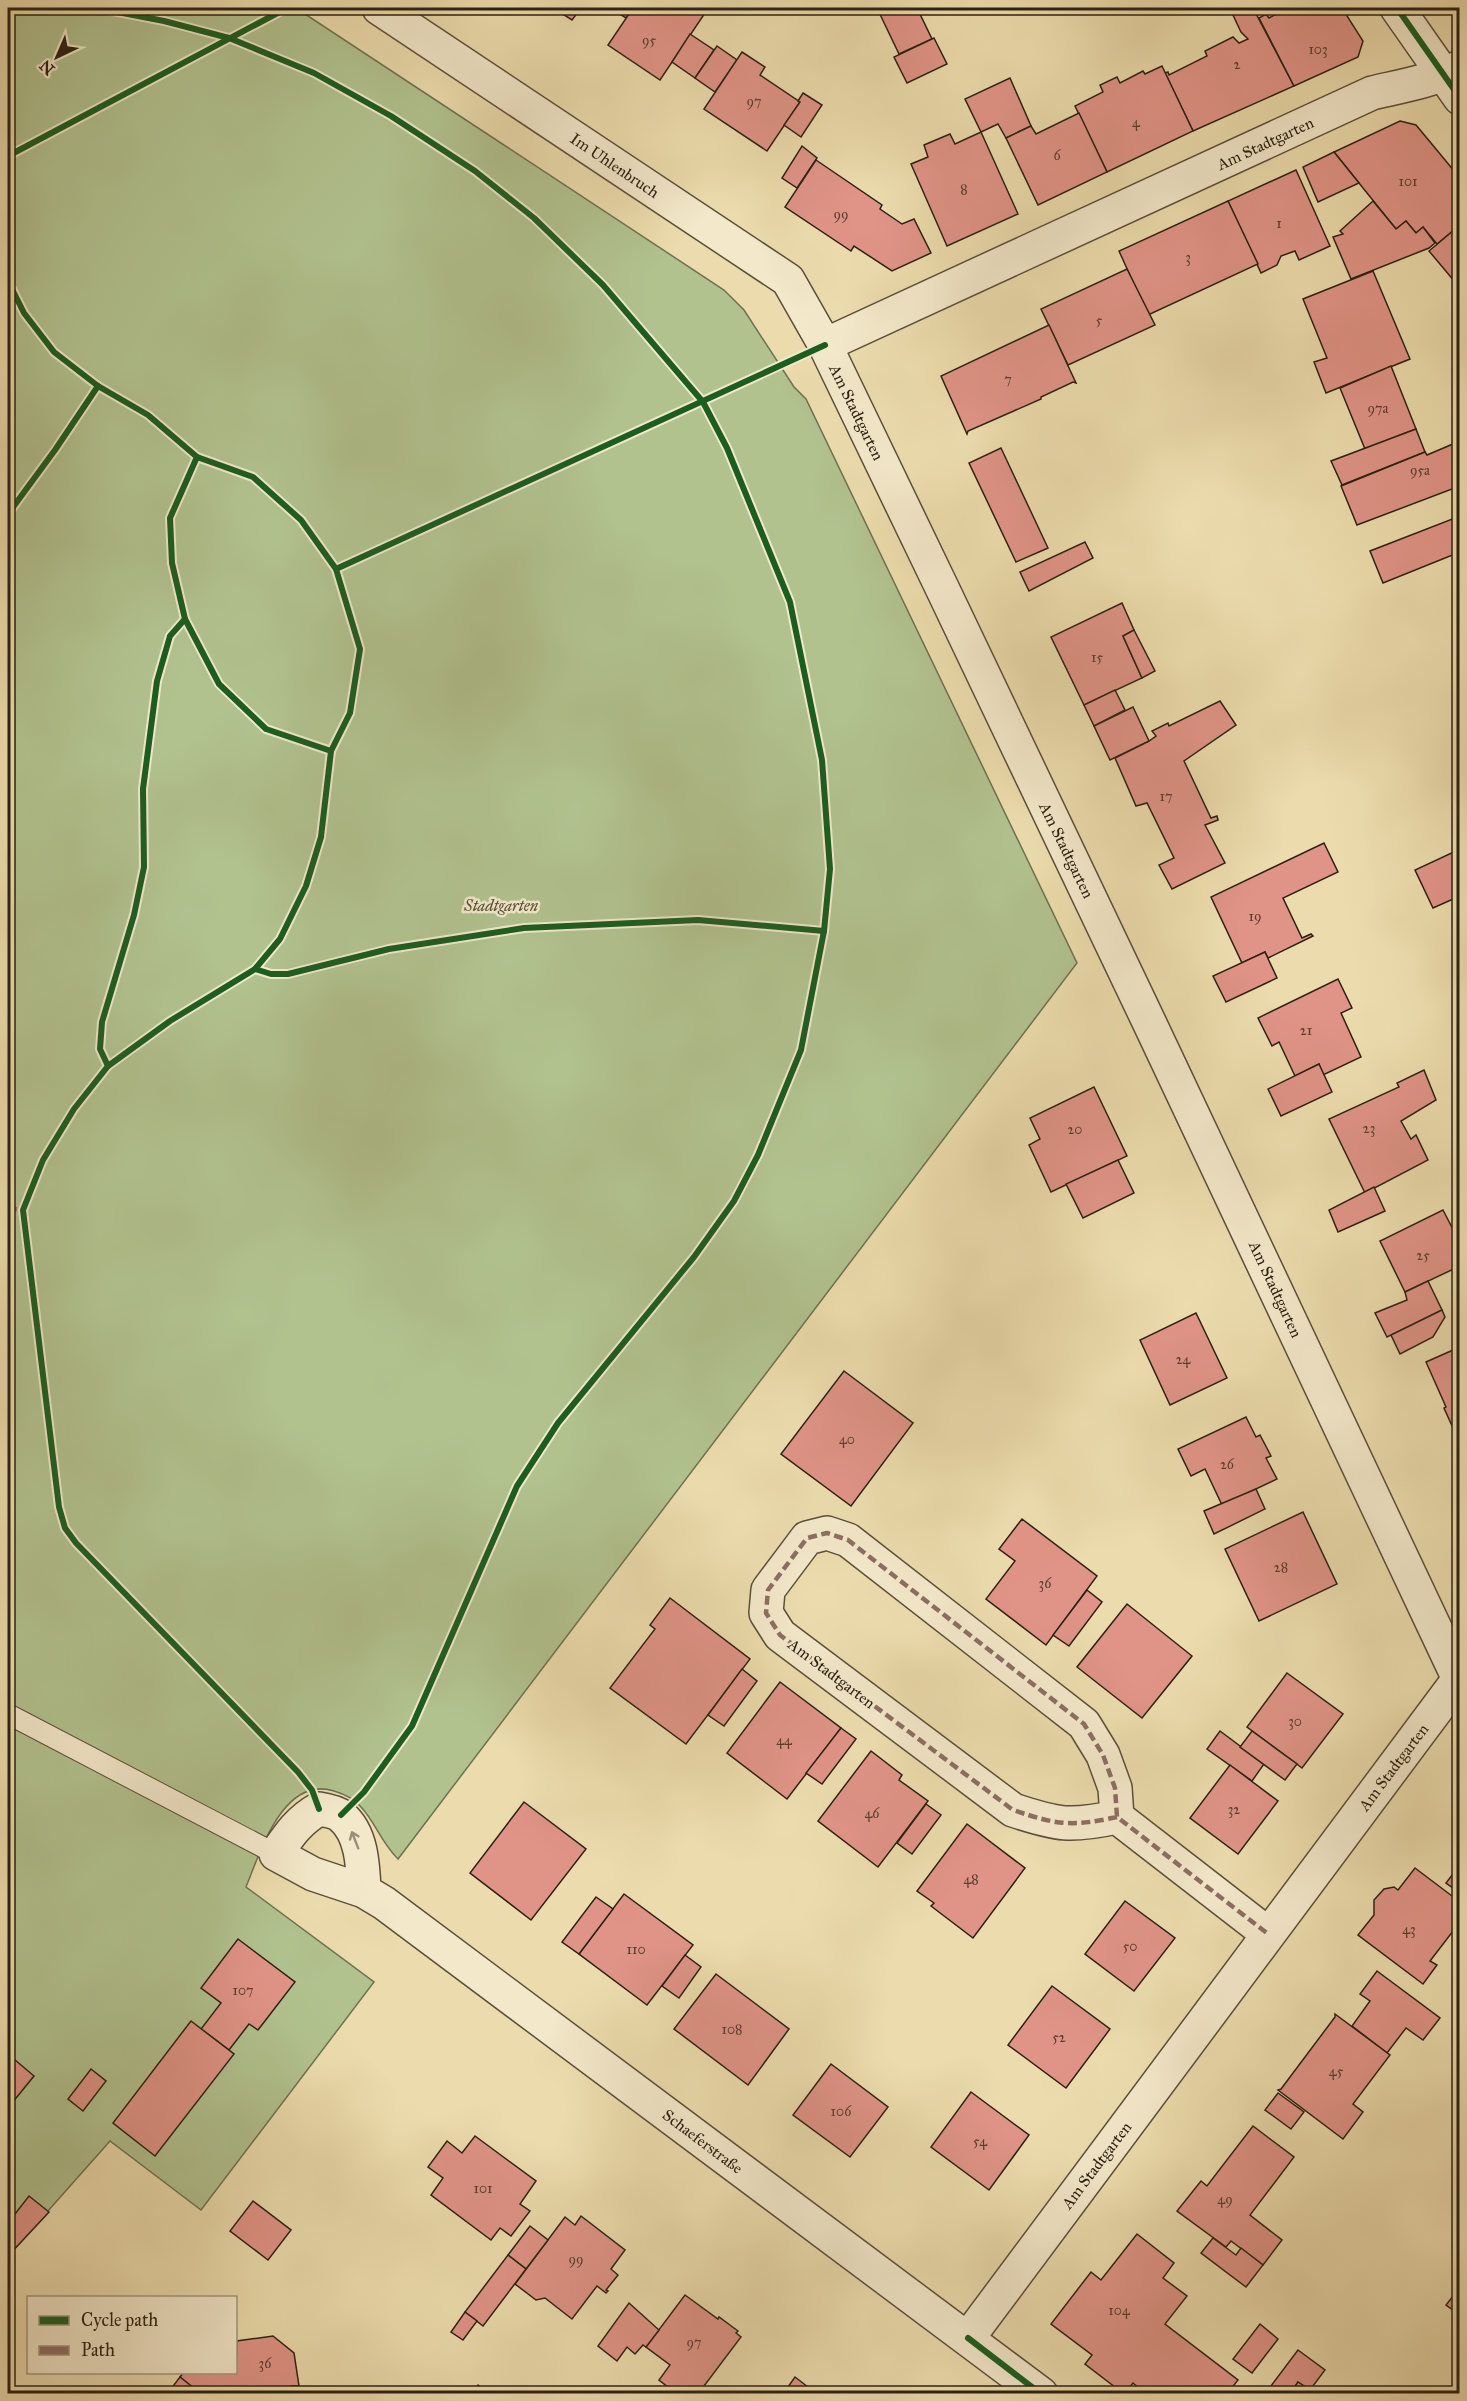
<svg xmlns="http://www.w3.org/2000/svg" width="1467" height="2401" font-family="'IM FELL Great Primer',serif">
  <rect width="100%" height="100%" fill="#ecdcad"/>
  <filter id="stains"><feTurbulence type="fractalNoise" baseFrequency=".00333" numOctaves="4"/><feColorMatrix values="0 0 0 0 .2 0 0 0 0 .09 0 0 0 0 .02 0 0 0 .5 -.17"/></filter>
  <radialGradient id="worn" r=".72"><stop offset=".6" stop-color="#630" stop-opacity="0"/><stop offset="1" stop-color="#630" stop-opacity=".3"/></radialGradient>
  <path fill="#b1c28f" stroke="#6e7151" stroke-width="1.5" d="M8 8H296L724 290 744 310 794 387 806 399 1077 963 398 1859C380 1841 376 1823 361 1807 354 1798 344 1794 334 1791 283 1775 260 1853 246 1887L374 1982 201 2210 110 2141 8 2256Z"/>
  <g fill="#e09487" stroke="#2b2013" stroke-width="1.5">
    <polygon points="553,8 581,8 572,20"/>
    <polygon points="610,8 633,8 626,18"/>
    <polygon points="633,8 696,8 705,13 660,80 608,45"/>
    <polygon points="877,8 917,8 932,39 899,54"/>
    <polygon points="1244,8 1253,8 1294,86 1193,131 1165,73 1168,72 1169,75 1207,56 1205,51 1233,37 1239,43 1248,39 1241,32 1232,13"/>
    <polygon points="1288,8 1342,8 1363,41 1358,57 1294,86 1259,18 1266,14 1269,18"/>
    <polygon points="690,34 714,50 695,78 672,62"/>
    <polygon points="934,38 947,64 907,83 894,57"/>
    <polygon points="717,46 737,60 715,92 695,78"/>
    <polygon points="742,52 765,67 760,75 800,102 767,151 704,109"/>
    <polygon points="1162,66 1193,131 1107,172 1075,106 1103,92 1100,85 1117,77 1120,83 1143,71 1145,74"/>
    <polygon points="1010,78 1031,126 1006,138 998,124 981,132 965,99"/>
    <polygon points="803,93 822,105 801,137 784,125 800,102 798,101"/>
    <polygon points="1079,113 1107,172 1038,205 1006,138 1031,126 1036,134"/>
    <polygon points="1400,121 1416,125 1460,178 1460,225 1437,244 1423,227 1416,233 1406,221 1396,229 1334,152"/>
    <polygon points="981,132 1018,214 947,246 911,164 928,157 924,145 950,134 955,144"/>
    <polygon points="802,146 817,158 797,188 782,178"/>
    <polygon points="1334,152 1359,183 1318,202 1303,167"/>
    <polygon points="816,160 882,205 880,209 902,224 914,219 931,253 892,271 854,246 851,251 785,207"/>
    <polygon points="1296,170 1330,246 1299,260 1295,251 1281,256 1277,265 1261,273 1228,201"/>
    <polygon points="1228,201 1258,264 1148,315 1119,251"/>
    <polygon points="1373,201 1396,229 1406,221 1416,233 1423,227 1435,243 1429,248 1351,279 1333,237 1343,234 1340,231"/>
    <polygon points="1460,225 1460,288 1429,251"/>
    <polygon points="1127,269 1155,325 1068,365 1041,309"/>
    <polygon points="1373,271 1410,359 1326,393 1314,362 1327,358 1303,299"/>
    <polygon points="1049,325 1076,383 1073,382 1041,397 1041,399 968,431 967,434 941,376"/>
    <polygon points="1391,366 1416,429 1365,449 1340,388"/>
    <polygon points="1416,429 1425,452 1342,485 1331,461"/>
    <polygon points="1460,441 1460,486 1357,525 1341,486 1425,452 1427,455"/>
    <polygon points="1001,448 1048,548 1016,562 969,463"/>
    <polygon points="1460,516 1460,552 1383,583 1370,551"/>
    <polygon points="1085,542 1093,558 1029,591 1020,572"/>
    <polygon points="1460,552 1460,567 1454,554"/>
    <polygon points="1122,603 1134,630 1123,636 1142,678 1084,705 1051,637"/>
    <polygon points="1134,630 1155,671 1142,678 1123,636"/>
    <polygon points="1115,690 1125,710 1094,726 1084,705"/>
    <polygon points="1220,701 1236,725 1184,761 1211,818 1217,816 1218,820 1205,825 1225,863 1172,889 1159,865 1174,858 1147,803 1136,806 1115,758 1149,741 1156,736 1152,731 1168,723 1169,726"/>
    <polygon points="1133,707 1149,741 1110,760 1094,726"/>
    <polygon points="1324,843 1338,872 1283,898 1302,938 1311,934 1313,936 1268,958 1265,952 1242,963 1211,897"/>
    <polygon points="1458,850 1460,854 1460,896 1433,908 1415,870"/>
    <polygon points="1460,926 1460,939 1454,928"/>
    <polygon points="1265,952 1277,978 1226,1002 1213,976"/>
    <polygon points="1338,979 1352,1008 1341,1013 1361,1057 1323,1075 1319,1064 1295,1076 1279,1042 1272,1046 1258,1018"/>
    <polygon points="1319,1064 1332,1092 1281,1116 1268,1089"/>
    <polygon points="1424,1070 1436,1100 1401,1121 1411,1139 1416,1135 1428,1160 1365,1193 1329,1119 1399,1087 1397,1083"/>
    <polygon points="1094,1087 1127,1156 1051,1192 1029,1145 1040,1139 1030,1118"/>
    <polygon points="1118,1160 1134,1193 1083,1218 1066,1184"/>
    <polygon points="1374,1187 1385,1211 1338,1232 1329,1210"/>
    <polygon points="1443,1210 1460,1243 1460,1266 1405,1292 1380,1241"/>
    <polygon points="1428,1281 1442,1310 1387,1337 1375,1313 1407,1300 1405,1292"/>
    <polygon points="1442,1310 1445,1317 1433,1337 1400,1354 1391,1335"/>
    <polygon points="1196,1313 1227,1378 1170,1405 1140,1340"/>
    <polygon points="1460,1347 1460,1434 1456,1427 1453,1428 1444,1408 1446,1407 1426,1362"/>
    <polygon points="844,1371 913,1423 851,1506 781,1454"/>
    <polygon points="1246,1417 1256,1437 1260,1435 1271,1456 1266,1458 1277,1479 1222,1505 1205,1469 1191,1476 1178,1449"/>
    <polygon points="1256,1489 1265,1509 1214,1534 1204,1511"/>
    <polygon points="1303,1512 1337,1584 1259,1621 1225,1549"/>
    <polygon points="1022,1519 1097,1576 1046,1645 986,1599 1015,1561 999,1549"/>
    <polygon points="1087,1590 1102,1602 1069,1646 1053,1635"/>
    <polygon points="670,1598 750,1659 686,1744 610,1688 655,1629 650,1625"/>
    <polygon points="1127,1604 1192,1656 1142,1718 1077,1667"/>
    <polygon points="742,1669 757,1681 724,1726 708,1715"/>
    <polygon points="1287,1673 1343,1714 1302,1768 1247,1727"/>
    <polygon points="780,1682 841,1728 787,1799 727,1753"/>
    <polygon points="841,1728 856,1739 822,1784 806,1773"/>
    <polygon points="1220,1731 1264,1764 1252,1781 1207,1749"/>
    <polygon points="1252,1731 1297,1764 1285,1780 1240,1747"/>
    <polygon points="871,1751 902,1775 899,1780 928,1801 878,1867 818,1821"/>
    <polygon points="1230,1765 1278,1801 1238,1854 1190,1818"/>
    <polygon points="524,1802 586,1849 531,1920 470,1873"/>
    <polygon points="926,1804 941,1815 912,1854 897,1843"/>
    <polygon points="967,1824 1025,1868 973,1938 931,1906 934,1903 917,1891"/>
    <polygon points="1459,1866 1460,1866 1460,1893 1446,1883"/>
    <polygon points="1415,1868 1460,1902 1460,1922 1430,1961 1437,1965 1423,1984 1358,1935 1374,1915 1374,1900 1384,1889 1394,1887 1398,1890"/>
    <polygon points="624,1894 693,1945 647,2005 579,1954"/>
    <polygon points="596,1897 613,1909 579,1954 562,1942"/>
    <polygon points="1125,1901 1175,1938 1134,1991 1085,1954"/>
    <polygon points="238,1939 295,1982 258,2030 249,2024 229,2050 201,2029 221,2003 201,1988"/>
    <polygon points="685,1955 701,1967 679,1998 662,1986"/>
    <polygon points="1377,1971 1440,2018 1423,2040 1406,2028 1387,2053 1352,2026 1370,2001 1360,1994"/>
    <polygon points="716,1974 789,2029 748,2085 674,2029"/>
    <polygon points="1052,1986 1110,2029 1066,2088 1008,2045"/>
    <polygon points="1335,2014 1390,2055 1353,2104 1363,2112 1343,2139 1278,2090 1281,2089 1335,2017"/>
    <polygon points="191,2021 234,2054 155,2156 113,2123"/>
    <polygon points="8,2054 34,2076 8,2108"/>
    <polygon points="831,2064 888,2107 850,2157 793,2115"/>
    <polygon points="91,2069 106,2081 83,2111 68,2099"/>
    <polygon points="971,2092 1029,2135 989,2190 931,2147"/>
    <polygon points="1278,2093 1304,2112 1291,2129 1265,2110"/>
    <polygon points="1253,2126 1294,2157 1250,2215 1282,2240 1263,2265 1231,2241 1226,2247 1177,2211 1201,2181 1207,2186"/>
    <polygon points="475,2136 536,2181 520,2204 530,2211 511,2236 500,2228 491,2240 431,2195 443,2178 428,2167 447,2141 462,2153"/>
    <polygon points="29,2196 49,2212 8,2256 8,2223"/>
    <polygon points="253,2201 291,2230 268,2260 230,2231"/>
    <polygon points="581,2216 625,2250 611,2269 618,2275 606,2290 608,2291 606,2293 597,2286 572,2319 545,2298 536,2300 515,2284 565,2217 575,2225"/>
    <polygon points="530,2226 548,2240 526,2269 508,2255"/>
    <polygon points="1137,2234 1174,2263 1163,2278 1187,2296 1165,2324 1238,2380 1227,2394 1146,2394 1133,2383 1124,2394 1085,2364 1092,2355 1051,2324 1091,2272 1101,2280"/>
    <polygon points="1213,2238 1236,2255 1241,2248 1263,2265 1246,2287 1201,2253"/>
    <polygon points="508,2255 526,2269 483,2326 465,2312"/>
    <polygon points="1460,2287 1460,2315 1446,2305"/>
    <polygon points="685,2295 718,2319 719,2317 738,2331 736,2333 741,2337 698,2394 677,2394 659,2380 670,2365 646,2347"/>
    <polygon points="629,2303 659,2330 646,2347 643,2345 635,2354 627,2347 617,2361 598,2346"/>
    <polygon points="465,2312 477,2321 463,2340 451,2332"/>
    <polygon points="1260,2324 1278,2339 1252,2373 1233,2359"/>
    <polygon points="273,2336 294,2353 299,2386 291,2386 293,2394 201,2394 180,2377 184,2372 236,2372 237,2341"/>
    <polygon points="1298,2350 1325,2370 1310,2390 1298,2382 1290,2394 1265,2394"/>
    <polygon points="180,2377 201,2394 167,2394"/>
    <polygon points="795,2377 817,2394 783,2394"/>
    <polygon points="1298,2382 1310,2390 1314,2394 1290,2394"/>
    <polygon points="478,2385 489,2394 472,2394"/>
    <polygon points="718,2387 726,2394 712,2394"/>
  </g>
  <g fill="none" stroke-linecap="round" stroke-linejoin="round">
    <g stroke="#5b4f3a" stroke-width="22">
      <polyline id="lane" points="8,1714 276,1854"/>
    </g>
    <g stroke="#5b4f3a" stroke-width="36">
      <g id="street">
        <polyline points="379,8 788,280 825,345 944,592 1150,1024 1459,1679 968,2338"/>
        <polyline points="1397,8 1460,98"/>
        <path d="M825 345 1372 93C1402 86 1432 81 1460 67"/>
        <path d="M1117 1817C1070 1827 1058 1825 1013 1810L780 1635 766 1613 768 1590 807 1538 827 1533 848 1540 1084 1724 1103 1755 1115 1788 1117 1817 1268 1934"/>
        <path d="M364 1891C363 1866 362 1833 341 1816 336 1812 325 1810 319 1809 299 1820 289 1835 276 1854L313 1874 364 1891 384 1903 1041 2394"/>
      </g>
    </g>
    <use href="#lane" stroke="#f3e8ca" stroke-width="20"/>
    <use href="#street" stroke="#f3e8ca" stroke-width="33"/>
    <g stroke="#8d6e63" stroke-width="4.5" stroke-dasharray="9 4.5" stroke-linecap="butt">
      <polyline points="8,1208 23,1210"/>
      <path d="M1117 1817C1070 1827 1058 1825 1013 1810L780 1635 766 1613 768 1590 807 1538 827 1533 848 1540 1084 1724 1103 1755 1115 1788 1117 1817 1268 1934"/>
    </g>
    <g stroke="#f3e8ca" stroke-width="10">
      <g id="cycleway">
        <polyline points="97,8 164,21 229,38 314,73 391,116 475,171 534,218 603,285 703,402 727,448 790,602 822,760 830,869 824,931 801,1050 758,1155 734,1201 694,1257 558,1423 517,1486 412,1726 364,1792 341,1815"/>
        <polyline points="1397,8 1460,98"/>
        <polyline points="8,156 287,8"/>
        <polyline points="8,281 24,313 54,352 98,386 148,415 197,457 253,477 301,520 336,569 360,649 350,713 331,751 321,837 306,886 280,939 255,969 170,1021 108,1066 74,1109 43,1160 23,1210 59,1507 65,1528 76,1543 298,1772 312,1790 319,1809"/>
        <polyline points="197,457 170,518 172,563 185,619 219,684 266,729 331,751"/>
        <polyline points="8,514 55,450 98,386"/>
        <polyline points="336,569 825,345"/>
        <polyline points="255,969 271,974 288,974 389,949 524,928 698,920 824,931"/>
        <polyline points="108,1066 100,1049 102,1022 134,915 144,867 143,789 157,681 170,636 185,619"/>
        <polyline points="968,2338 1041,2394"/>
      </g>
    </g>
    <use href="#cycleway" stroke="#1b5e20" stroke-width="6"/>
  </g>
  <defs><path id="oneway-shaft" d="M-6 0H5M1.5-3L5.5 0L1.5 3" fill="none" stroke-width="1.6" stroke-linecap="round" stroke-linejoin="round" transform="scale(1.5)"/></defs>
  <use stroke="#998e78" href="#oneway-shaft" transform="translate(355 1840) rotate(-111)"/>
  <g text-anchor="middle" stroke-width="5" stroke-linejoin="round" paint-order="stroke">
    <g font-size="14" fill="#583d30">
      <text x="649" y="45">95</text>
      <text x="1318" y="54">103</text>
      <text x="1237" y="69">2</text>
      <text x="754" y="106">97</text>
      <text x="1136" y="127">4</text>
      <text x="1057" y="160">6</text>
      <text x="1408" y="186">101</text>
      <text x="964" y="194">8</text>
      <text x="841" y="219">99</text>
      <text x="1279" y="228">1</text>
      <text x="1188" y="262">3</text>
      <text x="1099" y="325">5</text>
      <text x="1008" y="384">7</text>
      <text x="1378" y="413">97a</text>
      <text x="1420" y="475">95a</text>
      <text x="1097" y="662">15</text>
      <text x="1166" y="801">17</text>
      <text x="1255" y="921">19</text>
      <text x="1306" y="1035">21</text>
      <text x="1369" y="1133">23</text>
      <text x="1075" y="1134">20</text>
      <text x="1423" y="1260">25</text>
      <text x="1183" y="1364">24</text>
      <text x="847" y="1444">40</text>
      <text x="1227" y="1469">26</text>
      <text x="1281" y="1572">28</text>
      <text x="1045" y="1588">36</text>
      <text x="1295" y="1726">30</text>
      <text x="784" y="1745">44</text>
      <text x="1234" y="1814">32</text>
      <text x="872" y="1818">46</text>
      <text x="971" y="1884">48</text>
      <text x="1409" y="1934">43</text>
      <text x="1130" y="1951">50</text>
      <text x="636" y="1954">110</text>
      <text x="243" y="1995">107</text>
      <text x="732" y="2034">108</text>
      <text x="1059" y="2042">52</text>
      <text x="1336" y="2076">45</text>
      <text x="841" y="2116">106</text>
      <text x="980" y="2146">54</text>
      <text x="483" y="2193">101</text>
      <text x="1225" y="2204">49</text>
      <text x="576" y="2264">99</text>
      <text x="1119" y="2315">104</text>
      <text x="694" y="2347">97</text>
      <text x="265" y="2368">36</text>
    </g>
    <g font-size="16" fill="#2b2013" stroke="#f3e8ca">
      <text transform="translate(1265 143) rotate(-25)" y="6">Am Stadtgarten</text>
      <text transform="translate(615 165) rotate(34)" y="6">Im Uhlenbruch</text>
      <text transform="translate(857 412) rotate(64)" y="6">Am Stadtgarten</text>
      <text transform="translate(1067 850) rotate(64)" y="6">Am Stadtgarten</text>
      <text transform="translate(1276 1289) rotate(65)" y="6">Am Stadtgarten</text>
      <text transform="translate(832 1673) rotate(37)" y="6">Am Stadtgarten</text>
      <text transform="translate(1393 1767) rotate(-53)" y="6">Am Stadtgarten</text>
      <text transform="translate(703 2141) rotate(37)" y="6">Schaeferstraße</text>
      <text transform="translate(1096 2165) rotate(-53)" y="6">Am Stadtgarten</text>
    </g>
    <g font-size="16" font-style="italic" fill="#535138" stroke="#f3e8ca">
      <text x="501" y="911">Stadtgarten</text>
    </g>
  </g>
  <rect width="1467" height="2401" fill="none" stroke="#ecdcad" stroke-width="30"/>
  <rect x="9" y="9" width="1449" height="2383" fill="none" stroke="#2b2013" stroke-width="3"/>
  <rect x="15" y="15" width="1437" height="2371" fill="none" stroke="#2b2013" stroke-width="1.5"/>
  <rect x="27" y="2296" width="210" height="78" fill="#f3e8ca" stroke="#a39881" stroke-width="1.5"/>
  <rect x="39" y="2316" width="30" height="9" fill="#1b5e20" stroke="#a39881" stroke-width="1.5"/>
  <text x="81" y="2326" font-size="18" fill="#2b2013">Cycle path</text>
  <rect x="39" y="2346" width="30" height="9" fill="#8d6e63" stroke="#a39881" stroke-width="1.5"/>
  <text x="81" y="2356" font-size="18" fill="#2b2013">Path</text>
  <g transform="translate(57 57) rotate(224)" stroke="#f3e8ca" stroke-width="4.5" paint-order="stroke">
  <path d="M0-4.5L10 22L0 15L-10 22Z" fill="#2b2013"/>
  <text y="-9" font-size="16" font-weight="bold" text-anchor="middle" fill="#2b2013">N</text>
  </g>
  <rect width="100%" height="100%" filter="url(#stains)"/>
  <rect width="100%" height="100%" fill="url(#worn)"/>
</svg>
